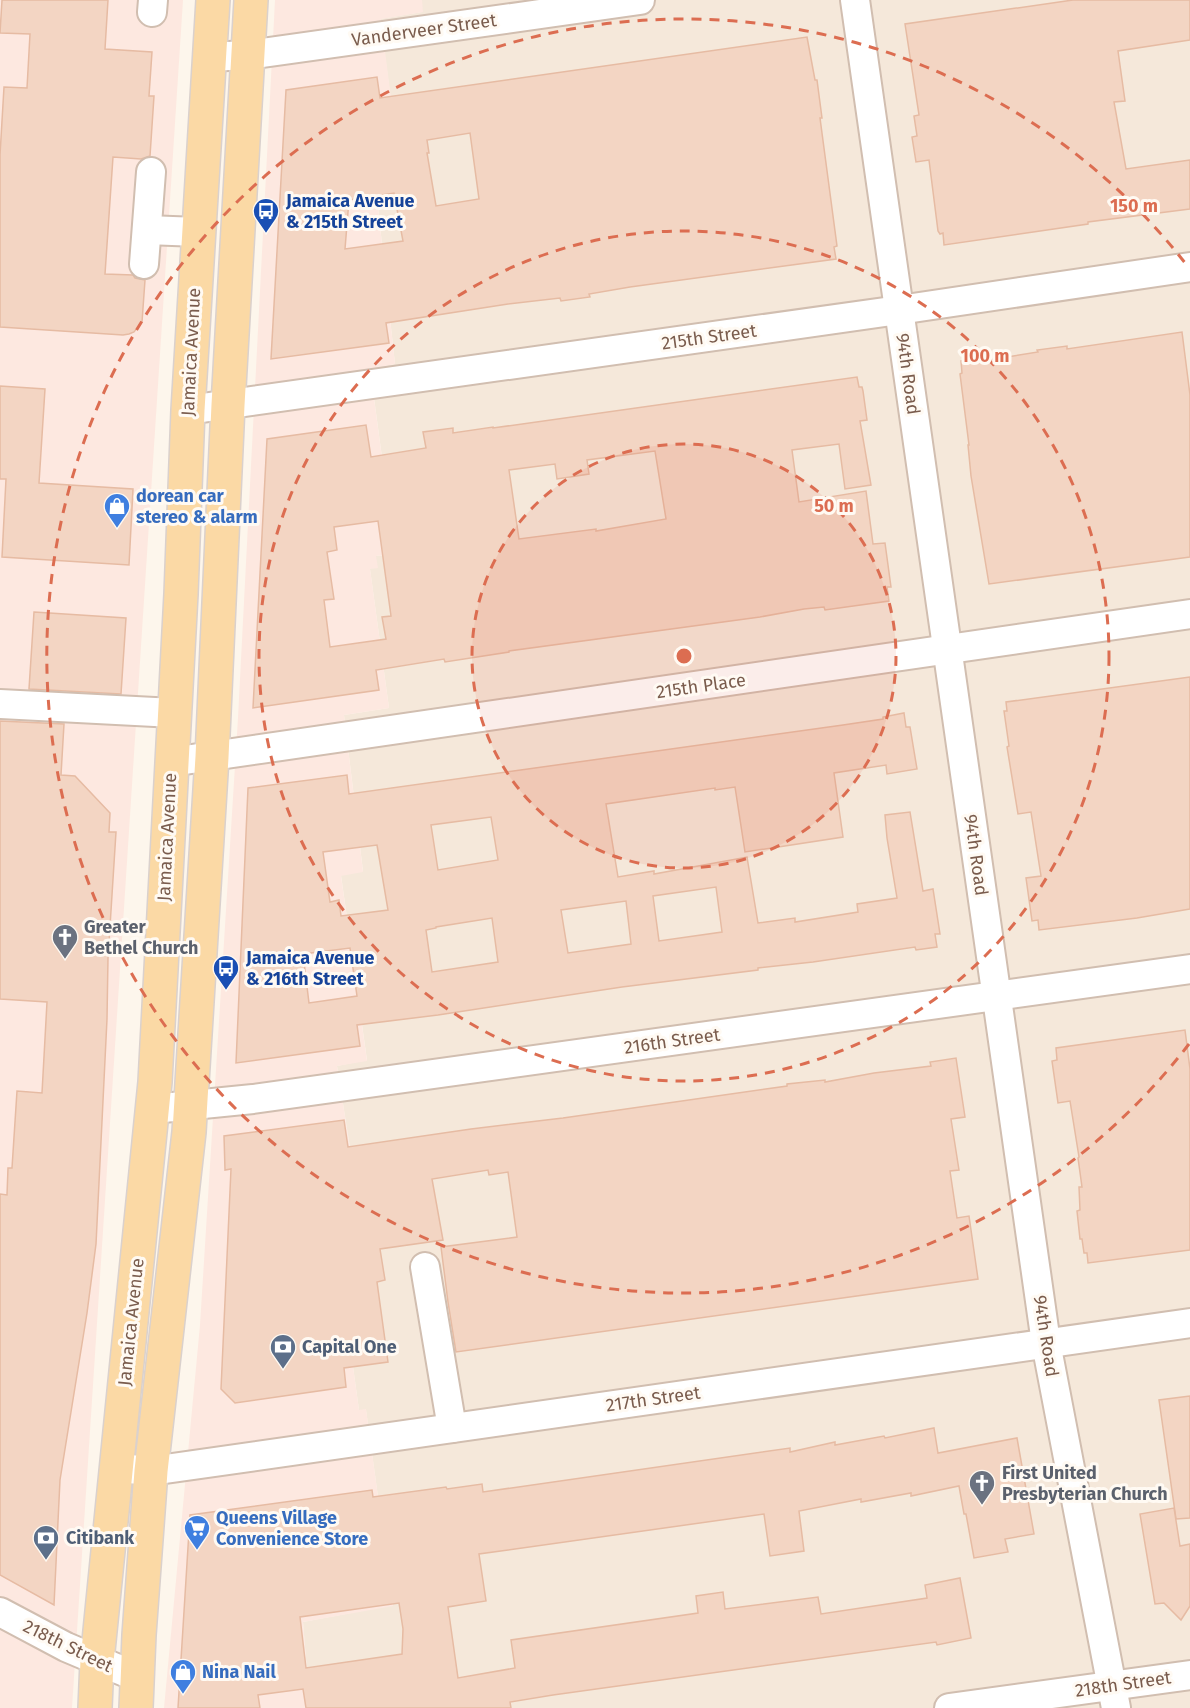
<svg xmlns="http://www.w3.org/2000/svg" width="1190" height="1708" font-family="'Fira Sans',sans-serif">
  <rect width="100%" height="100%" fill="#fdf6ec"/>
  <polygon fill="#f5e8da" points="422,0 1190,0 1190,1708 310,1708 303,1622 393,1605 366,1410 359,1410 346,1316 367,1254 337,1066 367,1060 341,875 363,871 344,715 389,708 370,569 376,556 395,554 370,368 395,364 378,207 386,147 397,145 380,19 422,12"/>
  <g fill="#fde8e0">
    <polygon points="0,0 183,0 72,1708 0,1708"/>
    <polygon points="275,0 422,0 423,12 381,19 397,146 386,147 395,206 378,208 395,364 370,369 395,554 376,556 378,568 370,569 389,708 344,715 363,872 341,876 367,1061 337,1066 367,1255 346,1316 359,1410 366,1409 393,1606 303,1622 310,1708 164,1708 200,1325 238,718"/>
  </g>
  <g fill="#f3d5c3" stroke="#e6bba3" stroke-width="1.5" fill-rule="evenodd">
    <polygon points="2,0 108,0 105,49 152,52 149,96 154,96 150,156 141,159 113,157 105,274 133,275 135,278 145,280 142,322 134,332 129,334 123,335 0,327 0,155 4,87 27,88 30,34 0,33"/>
    <polygon points="1073,0 1190,0 1190,40 1118,51 1125,101 1114,102 1126,169 1190,160 1190,209 1088,222 1088,224 944,245 943,233 940,234 938,231 929,160 916,162 912,137 917,136 914,116 919,115 905,24"/>
    <path d="M807 37 815 80H817L822 118H820L837 246 834 247 836 259 630 287 589 294 590 297 561 301 560 298 508 304 386 323 389 343 271 359 286 90 377 77 380 98ZM470 133 479 199 436 206 427 153H429L427 140ZM394 193 403 241 345 249 349 200Z"/>
    <polygon points="1182,332 1190,395 1190,557 989,584 971,476 968,445 969,445 960,374 962,373 961,361 988,358 988,360 1038,352 1037,350 1067,346 1067,349"/>
    <path d="M857 377 859 387H862L863 391 867 420 860 421 871 485 845 489 839 444 792 450 799 502 866 491 873 544 885 543 891 587H887L889 601 825 610 824 607 804 609 760 617 509 651V652L445 662 444 659 376 670 379 690 253 708 267 439 366 425 371 457 426 448 423 432 453 428V433L493 427V428ZM655 451 666 519 596 531V529L519 539 509 470 555 464 557 479 589 474 587 460ZM378 521 391 616 382 617 386 639 330 647 324 600 334 599 327 552 337 550 334 527Z"/>
    <polygon points="0,386 45,389 39,483 133,489 129,565 2,557 6,479 0,479"/>
    <polygon points="34,612 126,618 121,694 29,689"/>
    <polygon points="1190,677 1190,909 1137,918 1039,930 1038,920 1032,921 1026,878 1041,876 1031,812 1018,814 1007,747 1009,746 1004,711 1007,711 1006,702"/>
    <path d="M904 713 906 727H910L917 769 887 774 886 765 834 773 843 837 745 852 735 787 715 790V788L606 804 618 877 654 871V874L747 857 758 923 795 918V922L858 912 857 904 897 898 887 838 885 815 910 812 923 891 933 889 940 934H935L937 947 916 950 915 947 813 962 758 968V970L622 987 438 1015 357 1025 360 1046 236 1063 248 788 347 775 349 794 843 725 883 719V717ZM491 817 498 860 438 870 431 825ZM377 845 388 910 341 916 339 900 330 902 323 852ZM716 887 722 932 659 941 653 896ZM626 901 631 944 568 953 561 910ZM492 918 498 962 432 972 426 930 436 928V927ZM350 948 357 996 309 1003 303 954Z"/>
    <polygon points="0,721 64,724 61,775 75,776 110,813 109,832 116,832 108,958 107,1019 96,1244 87,1313 60,1480 54,1605 0,1575 0,1194 7,1195 8,1168 12,1168 17,1091 42,1093 47,1002 0,999"/>
    <polygon points="1185,1030 1190,1069 1190,1250 1088,1263 1087,1253 1084,1253 1082,1239 1080,1239 1077,1211 1080,1210 1079,1187 1082,1187 1078,1158 1079,1157 1070,1101 1058,1103 1052,1061 1057,1060 1056,1048"/>
    <polygon points="956,1058 965,1117 951,1119 959,1170 950,1171 957,1218 969,1216 978,1279 456,1352 448,1302 441,1247 517,1237 508,1172 489,1175 488,1170 432,1179 443,1240 380,1249 385,1280 377,1282 388,1362 344,1368 346,1387 235,1403 221,1389 231,1169 225,1170 224,1136 344,1120 348,1147 471,1129 563,1118 787,1086 787,1084 825,1080 825,1082 874,1073 931,1066 930,1062"/>
    <polygon points="1190,1396 1190,1518 1176,1519 1159,1400"/>
    <path d="M934 1428 938 1453 1017 1438 1034 1534 1005 1539 1008 1552 974 1558 966 1514H964L959 1486 911 1496V1493L861 1502V1499L799 1511 804 1551 770 1556 764 1514 479 1554 486 1601 448 1607 458 1678 515 1668 511 1640 698 1613 696 1596 723 1592 725 1609 818 1597 821 1614 927 1598 925 1585 960 1578 971 1638 937 1645 936 1642 553 1695 510 1702 511 1708H306L303 1689 258 1695 260 1708H178L190 1515 372 1490 373 1497 446 1487 447 1489 482 1484 483 1492 790 1448V1452L835 1442V1445L884 1436 885 1438ZM399 1603 403 1629 402 1654 306 1668 300 1617Z"/>
    <polygon points="1174,1508 1180,1546 1190,1544 1190,1606 1181,1620 1164,1603 1155,1604 1140,1514"/>
  </g>
  <g fill="none" stroke-linecap="round" stroke-linejoin="round">
    <g stroke="#d1beb0" stroke-width="32">
      <g id="minor">
        <polyline points="855,0 1046,1343 1116,1708"/>
        <polyline points="152,12 153,0"/>
        <polyline points="209,57 248,55 640,0"/>
        <polyline points="147,230 198,232"/>
        <polyline points="144,264 151,172"/>
        <polyline points="188,410 899,310 1190,267"/>
        <polyline points="0,704 174,713"/>
        <polyline points="171,762 1190,614"/>
        <polyline points="153,1109 253,1099 1190,969"/>
        <polyline points="425,1267 452,1428"/>
        <polyline points="129,1469 151,1471 1190,1323"/>
        <polyline points="0,1612 66,1647 137,1677"/>
        <polyline points="949,1708 1190,1675"/>
      </g>
    </g>
    <g stroke="#dad1cd" stroke-width="36">
      <g id="major">
        <polyline points="95,1708 97,1661 155,1082 181,594 188,410 213,0"/>
        <polyline points="136,1708 139,1635 151,1471 189,1132 212,757 228,405 251,0"/>
      </g>
    </g>
    <use href="#minor" stroke="#fff" stroke-width="28"/>
    <use href="#major" stroke="#fbd9a5" stroke-width="33"/>
  </g>
  <circle cx="684" cy="656" r="212" fill="#dc6d51" fill-opacity=".12"/>
  <g fill="none" stroke="#dc6d51" stroke-width="3" stroke-dasharray="10 8">
    <circle cx="684" cy="656" r="212"/>
    <circle cx="684" cy="656" r="425"/>
    <path d="M1189 1044A637 637 0 1 1 1189 268"/>
  </g>
  <defs>
    <g id="bus-pin" transform="scale(1.35)"><path d="M0 17L-7.5 6A9.5 9.5 0 1 1 7.5 6Z" fill="#1a4fb4" stroke="#fffaf3"/><path d="M-5-6H5V4H4V6H2V4H-2V6H-4V4H-5ZM-3.5-4V0h7V-4ZM-3.5 1.2v1.5H-2V1.2ZM2 1.2v1.5H3.5V1.2Z" fill="#fff"/></g>
    <g id="shop-pin" transform="scale(1.35)"><path d="M0 17L-7.5 6A9.5 9.5 0 1 1 7.5 6Z" fill="#3f7fe0" stroke="#fffaf3"/><path d="M-5-2.5h2.3a2.7 3.5 0 0 1 5.4 0H5L5.5 6h-11ZM-1.5-2.5h3a1.5 2.3 0 0 0-3 0Z" fill="#fff"/></g>
    <g id="church-pin" transform="scale(1.35)"><path d="M0 17L-7.5 6A9.5 9.5 0 1 1 7.5 6Z" fill="#6b7280" stroke="#fffaf3"/><path d="M-1.2-6h2.4v3.5h3.3v2.4h-3.3V6h-2.4V-.1h-3.3v-2.4h3.3Z" fill="#fff"/></g>
    <g id="bank-pin" transform="scale(1.35)"><path d="M0 17L-7.5 6A9.5 9.5 0 1 1 7.5 6Z" fill="#5c6f8a" stroke="#fffaf3"/><path d="M-6-4H6V4H-6ZM0-2.3a2.3 2.3 0 1 0 0 4.6a2.3 2.3 0 1 0 0-4.6Z" fill="#fff"/></g>
    <g id="supermarket-pin" transform="scale(1.35)"><path d="M0 17L-7.5 6A9.5 9.5 0 1 1 7.5 6Z" fill="#3f7fe0" stroke="#fffaf3"/><path d="M-6-5.5h2.5l.6 2H6L4.5 2H-2.5L-4.4-4H-6ZM-1.5 3.2a1.3 1.3 0 1 0 .1 0ZM3 3.2a1.3 1.3 0 1 0 .1 0Z" fill="#fff"/></g>
  </defs>
  <g fill-rule="evenodd">
    <use href="#bus-pin" x="266" y="211"/>
    <use href="#shop-pin" x="117" y="506"/>
    <use href="#church-pin" x="65" y="937"/>
    <use href="#bus-pin" x="226" y="968"/>
    <use href="#bank-pin" x="283" y="1347"/>
    <use href="#church-pin" x="982" y="1483"/>
    <use href="#supermarket-pin" x="197" y="1528"/>
    <use href="#bank-pin" x="46" y="1538"/>
    <use href="#shop-pin" x="183" y="1672"/>
  </g>
  <g text-anchor="middle" stroke-width="6" stroke-linejoin="round" paint-order="stroke">
    <g font-size="18" fill="#7a5c4d" stroke="#fffaf3">
      <text transform="translate(424 30) rotate(-8)" y="6">Vanderveer Street</text>
      <text transform="translate(709 337) rotate(-8)" y="6">215th Street</text>
      <text transform="translate(191 352) rotate(-87)" y="6">Jamaica Avenue</text>
      <text transform="translate(908 374) rotate(82)" y="6">94th Road</text>
      <text transform="translate(701 686) rotate(-8)" y="6">215th Place</text>
      <text transform="translate(167 837) rotate(-87)" y="6">Jamaica Avenue</text>
      <text transform="translate(976 855) rotate(82)" y="6">94th Road</text>
      <text transform="translate(672 1041) rotate(-8)" y="6">216th Street</text>
      <text transform="translate(131 1322) rotate(-84)" y="6">Jamaica Avenue</text>
      <text transform="translate(1046 1336) rotate(81)" y="6">94th Road</text>
      <text transform="translate(653 1399) rotate(-8)" y="6">217th Street</text>
      <text transform="translate(68 1646) rotate(26)" y="6">218th Street</text>
      <text transform="translate(1123 1684) rotate(-8)" y="6">218th Street</text>
    </g>
    <g font-size="18" font-weight="bold" fill="#164399" stroke="#fffaf3" text-anchor="start">
      <text x="286" y="207">Jamaica Avenue<tspan x="286" dy="21">&amp; 215th Street</tspan></text>
      <text x="246" y="964">Jamaica Avenue<tspan x="246" dy="21">&amp; 216th Street</tspan></text>
    </g>
    <g font-size="18" font-weight="bold" fill="#366cbe" stroke="#fffaf3" text-anchor="start">
      <text x="136" y="502">dorean car<tspan x="136" dy="21">stereo &amp; alarm</tspan></text>
      <text x="216" y="1524">Queens Village<tspan x="216" dy="21">Convenience Store</tspan></text>
      <text x="202" y="1678">Nina Nail</text>
    </g>
    <g font-size="18" font-weight="bold" fill="#5b616d" stroke="#fffaf3" text-anchor="start">
      <text x="84" y="933">Greater<tspan x="84" dy="21">Bethel Church</tspan></text>
      <text x="1002" y="1479">First United<tspan x="1002" dy="21">Presbyterian Church</tspan></text>
    </g>
    <g font-size="18" font-weight="bold" fill="#4e5e75" stroke="#fffaf3" text-anchor="start">
      <text x="302" y="1353">Capital One</text>
      <text x="66" y="1544">Citibank</text>
    </g>
  </g>
  <circle cx="684" cy="656" r="9" fill="#dc6d51" stroke="#fffaf3" stroke-width="3"/>
  <g font-size="18" text-anchor="middle" font-weight="bold" fill="#dc6d51" stroke="#fffaf3" stroke-width="6" stroke-linejoin="round" paint-order="stroke">
    <text x="1134" y="212">150 m</text>
    <text x="985" y="362">100 m</text>
    <text x="834" y="512">50 m</text>
  </g>
</svg>
